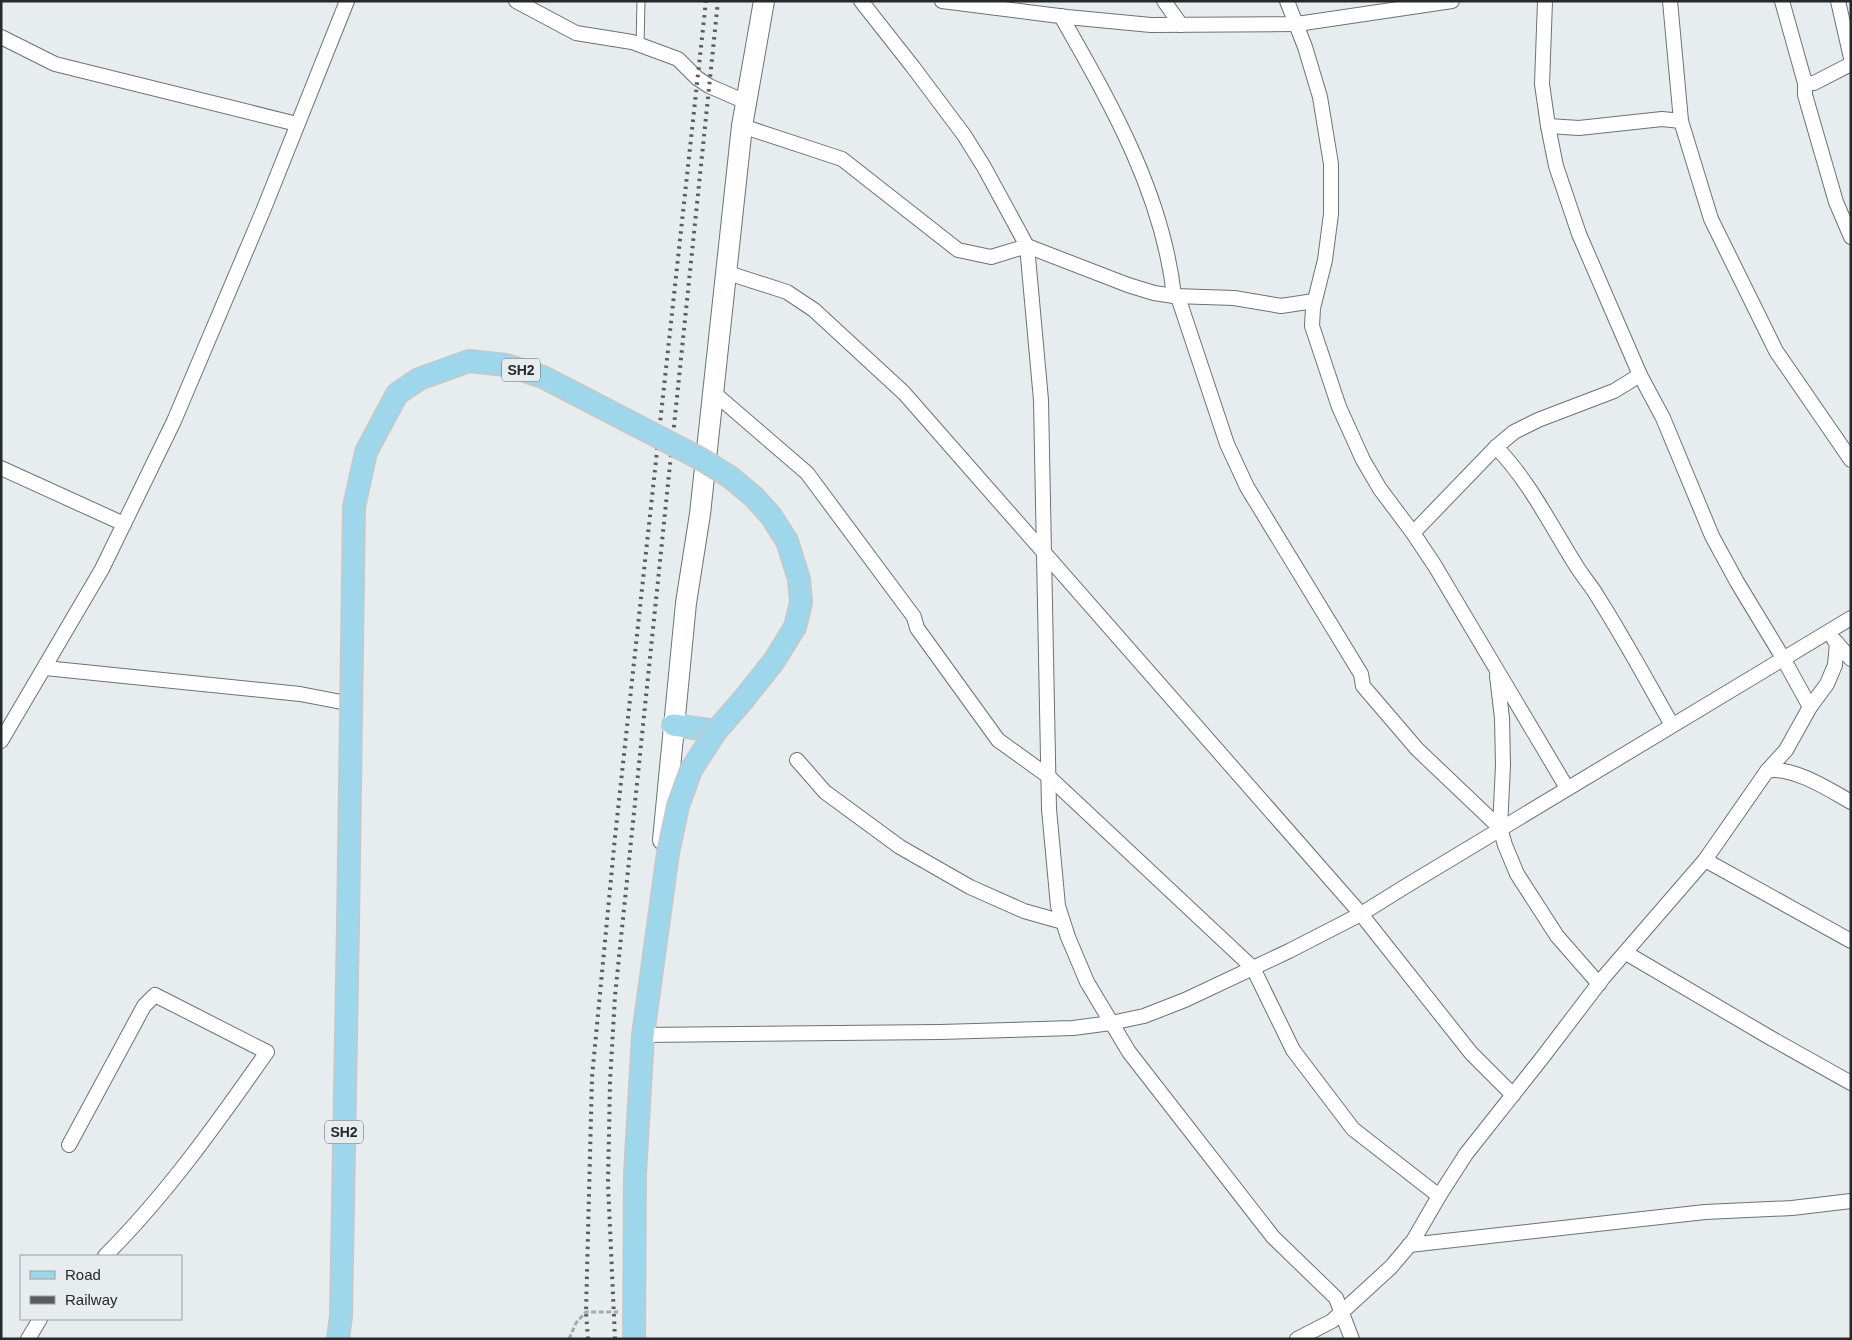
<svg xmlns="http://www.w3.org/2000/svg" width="1852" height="1340" font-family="Arial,sans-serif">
  <rect width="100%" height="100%" fill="#e7ecee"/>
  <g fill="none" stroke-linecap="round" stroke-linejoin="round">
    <g stroke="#6d7274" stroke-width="9">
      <polyline id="lane" points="640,45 641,1"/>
    </g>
    <g stroke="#6d7274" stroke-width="16">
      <g id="street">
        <polyline points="516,1 576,33 632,42 678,59 697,78 709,86 746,102"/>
        <polyline points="861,1 913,67 964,135 984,167 1027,246 1041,400 1049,809 1058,906 1068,937 1087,982 1129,1052 1273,1237 1336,1298 1352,1339"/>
        <polyline points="942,1 1067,17 1151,25 1297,24 1452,1"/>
        <polyline points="1164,1 1181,25"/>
        <polyline points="1287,1 1305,47 1320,97 1331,164 1331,214 1325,260 1313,308 1312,326 1339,407 1363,460 1380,489 1413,533 1435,566 1567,788"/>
        <polyline points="1545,1 1542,84 1548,126 1556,166 1579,234 1640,375 1663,418 1712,536 1737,582 1783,658 1810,707"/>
        <polyline points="1670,1 1681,121 1711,219 1776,351 1851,460"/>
        <polyline points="1782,1 1805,83 1805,95 1836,202 1851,237"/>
        <polyline points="1838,1 1851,58"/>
        <path d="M1061 16C1111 104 1163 194 1174 296"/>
        <polyline points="1,37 55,64 297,124"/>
        <polyline points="1805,83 1814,83 1851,64"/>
        <polyline points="742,126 842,159 958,250 991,257 1027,246 1128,285 1154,293 1174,296 1234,298 1281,306 1314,301"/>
        <polyline points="1548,126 1579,128 1662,119 1681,121"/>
        <polyline points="728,273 787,292 814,310 904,393 1361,914 1471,1053 1513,1095"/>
        <polyline points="1178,297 1227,444 1247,487 1361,674 1363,686 1417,749 1500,828"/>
        <polyline points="713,392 807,473 914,617 917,628 998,740 1048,776 1253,968 1293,1050 1353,1129 1439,1196"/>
        <path d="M1496 447C1530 482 1551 526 1577 567 1584 578 1593 588 1599 599 1625 640 1648 683 1672 725"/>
        <polyline points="1,468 124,524"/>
        <polyline points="1413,533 1496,447 1514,432 1538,420 1614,391 1640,375"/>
        <polyline points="1834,640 1851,659"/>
        <polyline points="45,668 300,694 352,704"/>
        <polyline points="1497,676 1502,718 1503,765 1500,828 1505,845 1517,874 1557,936 1599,984"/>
        <polyline points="1,741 102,569 174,421 263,211 347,1"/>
        <polyline points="797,760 825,792 900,847 970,887 1024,911 1063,922"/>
        <polyline points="1767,771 1786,750 1810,707 1827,684 1835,665 1837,643"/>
        <polyline points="1705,860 1851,941"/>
        <polyline points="1626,953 1769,1037 1851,1083"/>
        <polyline points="643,1035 940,1032 1073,1028 1111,1023 1144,1016 1185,1000 1289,951 1361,914 1406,886 1851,618"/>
        <path d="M69 1145 144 1006 155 995 267 1052C217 1123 167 1194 105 1256"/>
        <polyline points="1409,1245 1705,1212 1792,1208 1851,1201"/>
        <polyline points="28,1339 40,1319"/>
        <path d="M1297 1339 1332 1321 1391 1267 1413 1241 1439 1196 1466 1154 1542 1058 1603 978 1705 860 1767 771C1791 765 1830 790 1851 802"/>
      </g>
    </g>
    <g stroke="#6d7274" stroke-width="22">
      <polyline id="secondary" points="663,840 686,603 700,514 742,126 764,1"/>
    </g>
    <g stroke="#c7c7c7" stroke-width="24">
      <g id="primary">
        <polyline points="673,725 716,731"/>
        <polyline points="338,1339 341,1316 348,925"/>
        <polyline points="634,1339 635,1174 643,1035 668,853"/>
      </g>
    </g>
    <polyline stroke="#a6aaab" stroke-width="3" stroke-dasharray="5 2.5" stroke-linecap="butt" points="569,1339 576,1323 586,1312 618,1312"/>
    <use href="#lane" stroke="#fff" stroke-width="7"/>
    <use href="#street" stroke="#fff" stroke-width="14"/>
    <use href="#secondary" stroke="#fff" stroke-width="20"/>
    <use href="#primary" stroke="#9ed7eb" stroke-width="21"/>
    <g stroke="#5a5d5e" stroke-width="4" stroke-dasharray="2.5 5" stroke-linecap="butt">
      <polyline points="588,1339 586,1312 592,1077 615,837 706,1"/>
      <polyline points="615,1339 608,1184 610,1082 615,996 718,1"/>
    </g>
    <g stroke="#c7c7c7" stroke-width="24" stroke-linecap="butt">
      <polyline id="primary-bridge" points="348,925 354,507 366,452 397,394 419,379 469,361 506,365 543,377 701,459 730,477 754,497 771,516 787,541 799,579 801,603 795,627 774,661 743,700 716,731 691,770 678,806 668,853"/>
    </g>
    <use href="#primary-bridge" stroke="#9ed7eb" stroke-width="21"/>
  </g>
  <g text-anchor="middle" stroke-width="4.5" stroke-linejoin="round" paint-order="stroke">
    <g fill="#e7ecee" stroke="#606364" stroke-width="1">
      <rect x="502" y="358.5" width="38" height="23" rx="4"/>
      <rect x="325" y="1120.5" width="38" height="23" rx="4"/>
    </g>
    <g font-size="14" font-weight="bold" fill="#262829">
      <text x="521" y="375">SH2</text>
      <text x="344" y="1137">SH2</text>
    </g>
  </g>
  <rect width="1852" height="1340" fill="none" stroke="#262829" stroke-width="5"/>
  <rect x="20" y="1255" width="162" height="65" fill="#e7ecee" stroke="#9a9e9f"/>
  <rect x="30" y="1271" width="25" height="8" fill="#9ed7eb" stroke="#9a9e9f"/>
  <text x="65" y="1280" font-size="15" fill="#262829">Road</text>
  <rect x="30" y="1296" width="25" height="8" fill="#5a5d5e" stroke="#9a9e9f"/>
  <text x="65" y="1305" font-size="15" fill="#262829">Railway</text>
</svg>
